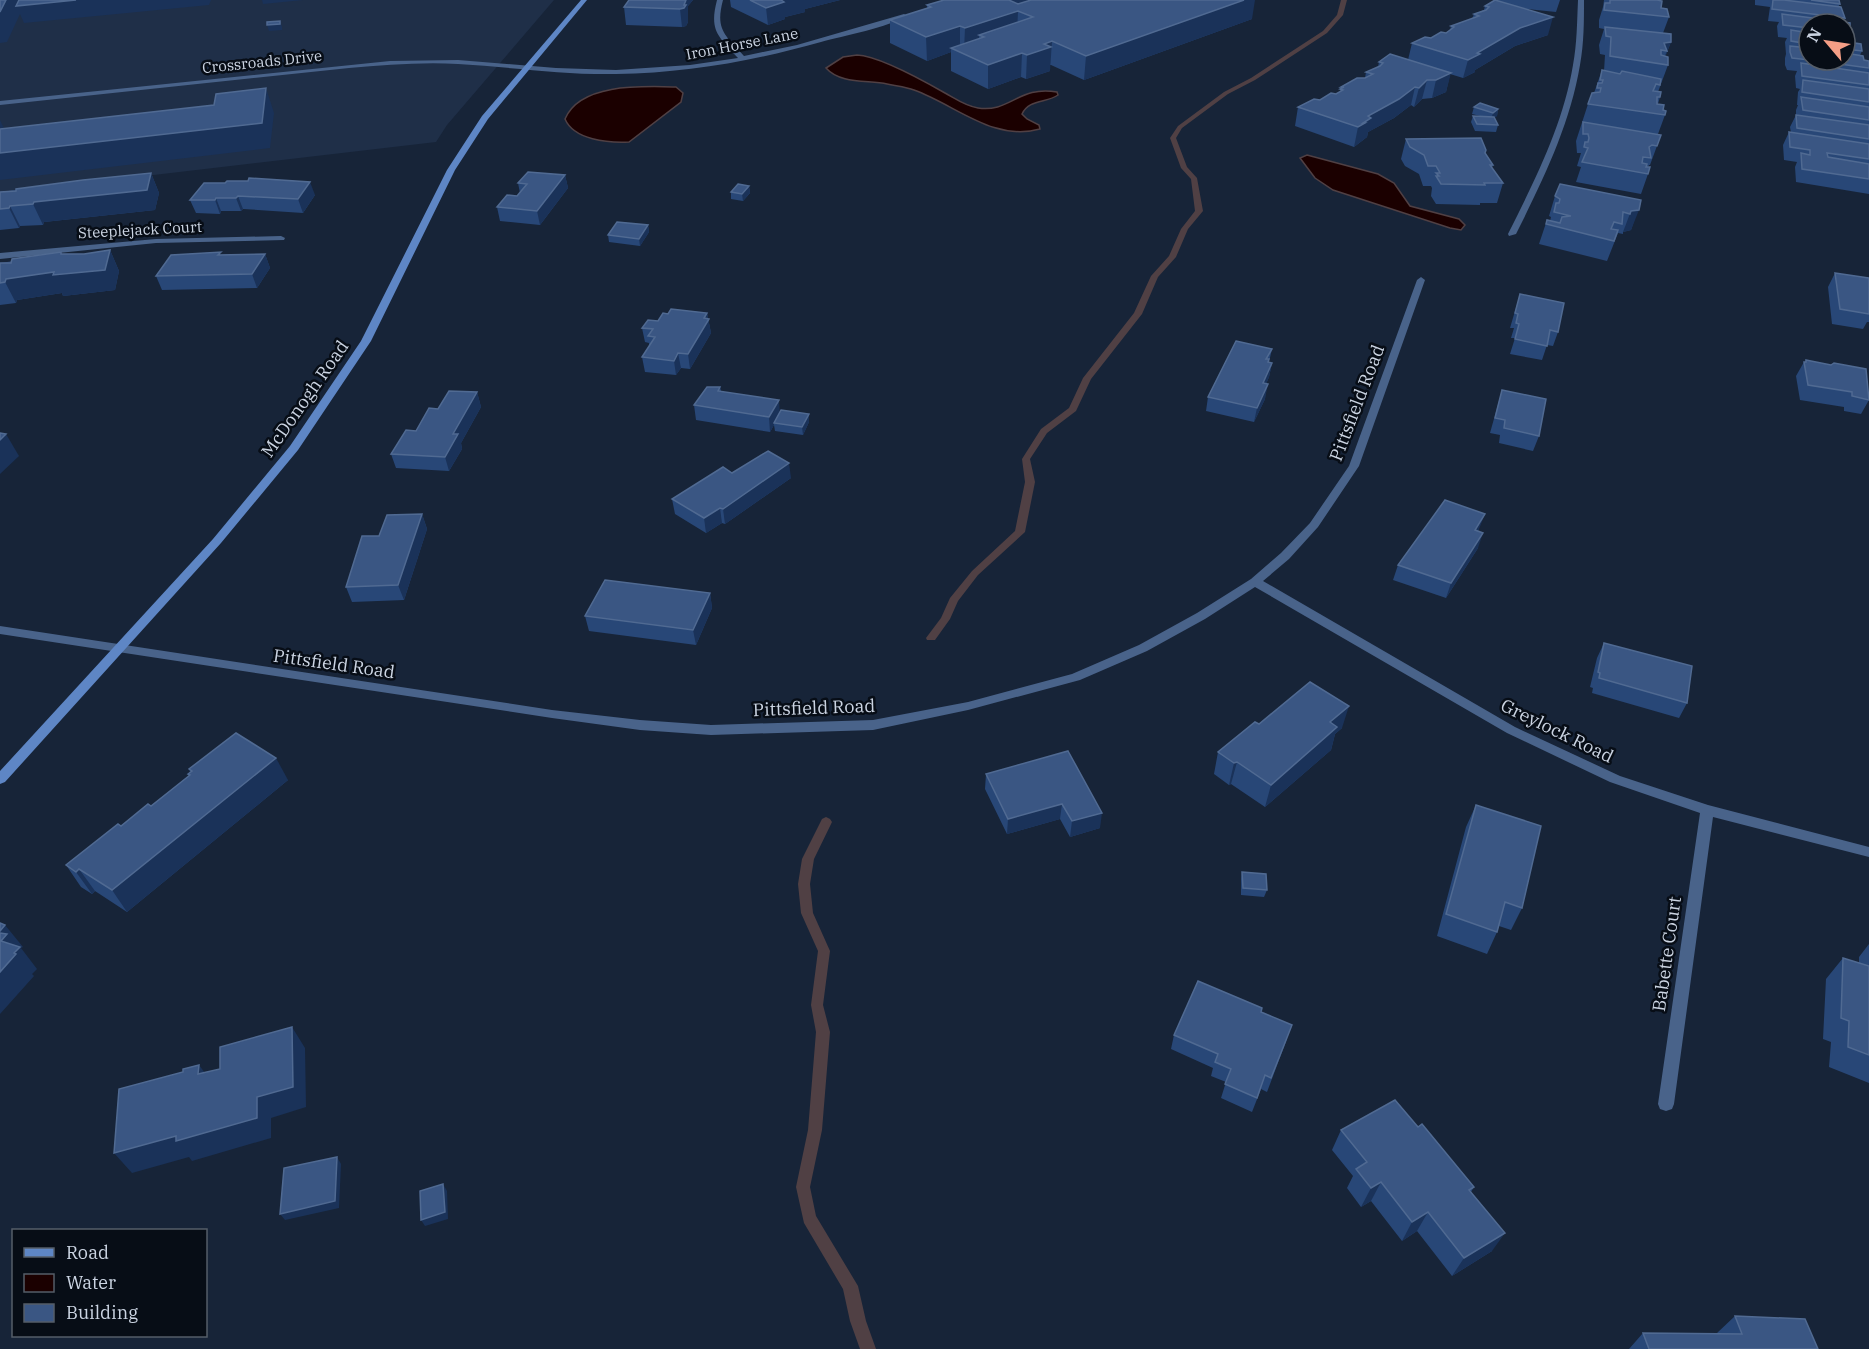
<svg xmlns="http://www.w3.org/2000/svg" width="1869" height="1349" font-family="'IBM Plex Serif',serif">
  <rect width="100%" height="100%" fill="#172438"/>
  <polygon fill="#1f2f48" points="0,0 554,0 447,125 436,142 0,193"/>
  <g fill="#1b0000" stroke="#504044" stroke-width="1.5">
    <path d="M857 55C880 56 924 81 945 93 956 99 965 106 978 108 1010 113 1019 85 1057 92L1058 95C1047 103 1029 99 1022 114L1027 119 1039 125 1040 129C993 142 956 105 914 90 906 87 896 86 887 84 867 80 840 84 826 68L843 57Z"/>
    <path d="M676 87 683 93 681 102 629 142C608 143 574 140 565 119 580 83 642 86 676 87Z"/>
    <polygon points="1307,155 1378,174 1394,183 1410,206 1459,219 1465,225 1461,230 1450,228 1333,190 1315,178 1300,158"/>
  </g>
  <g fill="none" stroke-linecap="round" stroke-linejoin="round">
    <g fill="#504044" fill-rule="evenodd">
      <polygon points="1341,0 1347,0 1343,15 1327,33 1255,80 1228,94 1182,128 1176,138 1187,167 1197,178 1203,211 1188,229 1176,257 1158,277 1142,314 1091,379 1076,411 1047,433 1030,459 1035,482 1025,532 978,575 958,601 950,619 935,640 927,640 926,638 941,618 950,598 972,571 1015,531 1025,482 1022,459 1041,429 1069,408 1083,378 1134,313 1151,276 1169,256 1181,229 1195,211 1191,179 1181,168 1170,138 1178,126 1224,92 1251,78 1323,31 1337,15"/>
      <polygon points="826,817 830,819 832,822 814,859 810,884 813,913 830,951 823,1005 830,1032 822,1130 810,1187 816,1216 858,1286 866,1321 876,1349 860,1349 850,1321 843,1289 804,1223 796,1187 808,1130 816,1032 811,1005 818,951 801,913 798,884 802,859 822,819"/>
    </g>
    <g fill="#49638a" fill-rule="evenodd">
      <path d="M717 0H723C715 30 725 35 744 56L797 45 904 14 907 16C889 27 843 36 821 42 753 61 687 73 616 74 563 75 511 67 458 64 421 62 385 65 349 68L0 105V101L390 61 458 60 556 68 616 70 690 65 738 58C718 36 709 31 717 0Z"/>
      <path d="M1578 0H1584C1584 22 1584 43 1580 65 1570 125 1543 180 1516 234L1509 236 1508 234C1535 180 1563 125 1573 65 1577 44 1577 22 1578 0Z"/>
      <polygon points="281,236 285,238 284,240 156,243 0,259 0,253 156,239"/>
      <polygon points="1421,277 1425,280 1359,466 1318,527 1289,559 1263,581 1515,727 1620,776 1708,805 1869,847 1869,857 1713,817 1674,1104 1672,1109 1666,1111 1660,1109 1658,1104 1700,813 1610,782 1507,733 1255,587 1205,619 1147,651 1080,680 968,710 873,730 711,735 640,730 552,718 0,634 0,626 552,710 640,720 711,725 873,720 968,702 1072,674 1139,645 1197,613 1251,579 1281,553 1310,523 1349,466 1417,280"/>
    </g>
    <polygon fill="#5e86c5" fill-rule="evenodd" points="581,0 587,0 488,119 455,170 371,341 298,450 221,543 5,782 0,784 0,771 213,539 290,446 361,341 447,170 482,116"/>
  </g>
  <g fill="#284777" fill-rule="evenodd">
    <polygon points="629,0 693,0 688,6 688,22 686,26 682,27 626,25 624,7"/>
    <polygon points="730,0 840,0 805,9 805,12 785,17 785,19 768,25 731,7"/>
    <polygon points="1495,0 1560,0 1556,12 1527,9 1548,35 1515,46 1475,70 1475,72 1463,78 1450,74 1446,92 1432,98 1422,99 1414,107 1411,105 1394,118 1368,132 1367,137 1354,147 1295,126 1298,107 1320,100 1340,92 1341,87 1365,78 1366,72 1378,67 1379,62 1408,60 1412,43 1446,33 1450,30 1451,26 1472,19 1474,14 1484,10 1485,6"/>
    <polygon points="1604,0 1659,0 1661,8 1669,17 1663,33 1671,42 1665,57 1668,65 1658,92 1660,97 1658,104 1663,110 1665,115 1658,134 1661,135 1650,165 1649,165 1648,167 1648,174 1641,194 1576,182 1581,167 1577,166 1581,153 1577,153 1576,141 1588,104 1594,93 1602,70 1604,71 1605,55 1600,54 1599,45 1604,29 1599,28 1599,20 1603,7"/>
    <path d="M1755 0H1839L1840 4 1838 7H1841L1845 18 1843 22 1850 23V34L1848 38 1854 39 1855 43 1861 44 1862 51 1860 55 1863 56 1864 60 1869 61V194L1796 182 1795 167 1797 162 1784 160 1783 145 1789 132 1791 133 1790 127 1796 115V110L1798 105H1797L1798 92 1800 89 1796 88 1795 76 1797 71 1787 70 1785 65V58L1786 54 1785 42 1787 38 1778 37 1777 26 1779 22 1768 21 1770 7 1755 5ZM1809 24H1845V60H1809Z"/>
    <polygon points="927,5 1252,19 1084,80 1051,65 1050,65 1050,71 1026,79 1021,77 988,89 951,71 951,52 927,61 890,43 890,20 927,8"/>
    <polygon points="1474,107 1498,109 1497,116 1494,117 1498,125 1496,132 1475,131 1471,122 1473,116 1480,116 1472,114"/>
    <polygon points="1406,139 1485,154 1493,165 1492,168 1503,183 1497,203 1480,203 1480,205 1436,204 1431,196 1432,188 1431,186 1423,186 1419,174 1405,166 1401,159"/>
    <polygon points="151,173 159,193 155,210 44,222 43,225 20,226 19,228 0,230 0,192"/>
    <polygon points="565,175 568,188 540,225 500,221 497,207 517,196 520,193 518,183"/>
    <polygon points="204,183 315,195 303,213 243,209 241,211 221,211 220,214 196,213 190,200"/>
    <polygon points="749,186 750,193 743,201 731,199 731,192"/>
    <polygon points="1555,196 1641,200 1631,230 1623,232 1623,234 1618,233 1607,261 1539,244 1547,220 1550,221 1551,217 1549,216"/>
    <polygon points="648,225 649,232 640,246 609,242 608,235"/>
    <polygon points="110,250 119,271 115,290 63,296 62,293 17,300 16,303 0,305 0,263 62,254 84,254"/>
    <polygon points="265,254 270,268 257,288 162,290 156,276 222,255"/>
    <polygon points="1835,273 1869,278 1869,322 1867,322 1863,329 1832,324 1828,287"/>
    <polygon points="1520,294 1558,332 1553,346 1547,345 1542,360 1510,354 1515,338 1511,338 1514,328 1510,328"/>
    <polygon points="707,313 711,333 690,369 681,368 676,375 645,372 642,357 649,346 649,343 645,342 642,328 658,321 668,314"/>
    <polygon points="1272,349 1269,362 1272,363 1269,377 1266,384 1265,399 1254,422 1206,411 1208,397"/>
    <polygon points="1806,360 1869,400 1861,414 1844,411 1844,407 1800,400 1796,376 1804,362 1805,362"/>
    <polygon points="720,387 721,391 809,422 803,435 775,431 774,425 770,432 696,420 694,405"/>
    <polygon points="1502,390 1539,436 1533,451 1499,443 1500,435 1490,433"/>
    <polygon points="477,392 481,407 461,443 462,449 449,471 396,468 391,454 438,409"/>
    <polygon points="732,473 791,478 725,524 722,523 706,533 675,514 672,499"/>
    <polygon points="422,514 427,529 404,600 352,602 346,587 379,536"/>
    <polygon points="1479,529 1478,531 1478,548 1446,598 1393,580 1398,565"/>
    <polygon points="710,593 712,608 696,645 589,631 585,616"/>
    <polygon points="1604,643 1687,703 1679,718 1592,693 1593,688 1590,687 1597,658"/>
    <polygon points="1259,724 1342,728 1335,734 1331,750 1265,807 1231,784 1229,785 1214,774 1218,752"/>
    <polygon points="1068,751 1100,828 1070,837 1060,819 1007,834 985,789 986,774"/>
    <polygon points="189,769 288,780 127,912 95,891 92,894 81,887 66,865 151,806 189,776 188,774 190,772"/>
    <polygon points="1476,805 1522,908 1511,930 1499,926 1497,932 1487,954 1437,936 1466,827"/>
    <polygon points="1242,872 1267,890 1264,897 1241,895 1241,879"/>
    <polygon points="1869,944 1869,1083 1829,1067 1831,1042 1823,1039 1826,979 1843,958 1859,963 1859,957"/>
    <polygon points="1261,1012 1287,1039 1267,1092 1261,1089 1252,1112 1221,1098 1226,1082 1211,1076 1213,1068 1171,1049 1174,1035"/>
    <polygon points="1418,1127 1474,1187 1471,1192 1492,1251 1452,1276 1417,1231 1402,1241 1371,1201 1361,1207 1347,1188 1353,1176 1332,1150 1341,1130"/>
    <polygon points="1735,1316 1818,1349 1629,1349 1643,1333 1717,1334 1717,1333"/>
  </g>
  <g fill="#1a3259">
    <polygon points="6,0 211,0 209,5 24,23 20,14 7,42 0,43 0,12"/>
    <polygon points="262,0 303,0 263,4"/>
    <polygon points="682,0 693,0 688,6 688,22 686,26 682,27 680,9"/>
    <polygon points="781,0 840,0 805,9 805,12 785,17 785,19 768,25 766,8"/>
    <polygon points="1010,0 1078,0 1018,11 1017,34 984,37 979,35 979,47 964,51 965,28"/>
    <polygon points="1244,0 1255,0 1252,19 1084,80 1086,56"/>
    <polygon points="1553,17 1548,35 1515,46 1475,70 1475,72 1463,78 1468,60 1477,53 1520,28"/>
    <polygon points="280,21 282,27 282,30 269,31 267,25"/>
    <polygon points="960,26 960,49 951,48 951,52 927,61 926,37"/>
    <polygon points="1052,41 1050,71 1026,79 1027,55 1044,44"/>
    <polygon points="1671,42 1664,60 1663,60 1667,51 1664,43"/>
    <polygon points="1022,53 1021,77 988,89 988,65"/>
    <polygon points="1451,73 1446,92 1432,98 1436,80"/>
    <polygon points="1427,80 1422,99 1414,107 1419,88"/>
    <polygon points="1415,87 1411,105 1394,118 1368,132 1367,137 1354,147 1358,127 1368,116"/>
    <polygon points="266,88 274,113 270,148 0,180 0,120 11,143 262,123"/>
    <polygon points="1498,109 1497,116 1491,120 1493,113"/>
    <polygon points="151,173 159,193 155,210 44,222 43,225 33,204 34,202"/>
    <polygon points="565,175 568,188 540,225 537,211"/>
    <polygon points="310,182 315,195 303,213 298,199"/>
    <polygon points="749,186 750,193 743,201 742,194"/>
    <polygon points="238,196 243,209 241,211 236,198"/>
    <polygon points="216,198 221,211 220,214 215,200"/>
    <polygon points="10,206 20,226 19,228 9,208"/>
    <polygon points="1639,210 1631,230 1623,232 1631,211"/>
    <polygon points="648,225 649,232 640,246 639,239"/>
    <polygon points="110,250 119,271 115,290 63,296 62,293 17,300 16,303 5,282 6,279 54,272 61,252 71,273"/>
    <polygon points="265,254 270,268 257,288 252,274"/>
    <polygon points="707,313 711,333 690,369 688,354"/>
    <polygon points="678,353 681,368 676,375 674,361"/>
    <polygon points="1272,363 1269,377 1260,398 1263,383"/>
    <polygon points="1268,384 1265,399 1254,422 1257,408"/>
    <polygon points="477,392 481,407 461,443 462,449 449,471 445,457 453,434"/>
    <polygon points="779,400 780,415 774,423 774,425 770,432 769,417"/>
    <polygon points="809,414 809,422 803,435 802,427"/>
    <polygon points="6,434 19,456 0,474 0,440"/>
    <polygon points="789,463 791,478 725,524 723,509"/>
    <polygon points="720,508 722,523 706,533 704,518"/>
    <polygon points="422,514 427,529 404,600 398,585"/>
    <polygon points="1485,514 1479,529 1469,545 1475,530"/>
    <polygon points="1483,533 1478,548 1446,598 1451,583"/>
    <polygon points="710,593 712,608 696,645 693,630"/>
    <polygon points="1349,706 1342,728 1335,734 1331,750 1265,807 1271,785 1330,722"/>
    <polygon points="276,758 288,780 127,912 112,890"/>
    <polygon points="1237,762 1231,784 1229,785 1234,763"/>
    <polygon points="1062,804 1060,819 1007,834 1008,819"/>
    <polygon points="1102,813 1100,828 1070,837 1072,821"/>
    <polygon points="79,869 95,891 92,894 76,872"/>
    <polygon points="5,925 23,947 21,948 37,969 32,974 34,976 0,1014 0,928"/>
    <polygon points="292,1027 305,1048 306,1107 271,1118 271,1138 192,1161 189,1157 132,1173 114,1153 176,1136 257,1097"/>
    <polygon points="199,1065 214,1085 198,1074"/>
    <polygon points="337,1157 341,1164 339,1208 285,1220 280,1214"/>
    <polygon points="1381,1182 1371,1201 1361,1207 1371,1188"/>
    <polygon points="443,1184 447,1191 448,1219 425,1226 421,1220"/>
    <polygon points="1428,1212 1417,1231 1402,1241 1412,1222"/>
    <polygon points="1505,1233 1492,1251 1452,1276 1464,1258"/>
  </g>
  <g fill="#3a5683" stroke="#506a92" stroke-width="1.5">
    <polygon points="0,0 6,0 0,12"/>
    <polygon points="19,0 76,0 16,6"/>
    <polygon points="629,0 686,0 684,5 686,5 684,8 680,9 624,7"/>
    <polygon points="750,0 781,0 784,2 766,8"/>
    <polygon points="944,0 1010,0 1009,0 1018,4 1031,0 1244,0 1086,56 1052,41 1044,44 1051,47 1027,55 1022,53 988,65 951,48 984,37 979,35 1033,17 1018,11 965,28 960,26 926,37 890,20 931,7 927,5"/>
    <polygon points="1495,0 1553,17 1520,28 1477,53 1480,54 1468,60 1412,43 1425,37 1431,38 1441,32 1446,33 1454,27 1451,26 1479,16 1474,14 1486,10 1489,7 1485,6"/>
    <polygon points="1610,0 1657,0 1662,1 1661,8 1667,9 1669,17 1604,10 1605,3 1610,3"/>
    <polygon points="1773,0 1784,0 1841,7 1845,18 1772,9"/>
    <polygon points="1811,0 1839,0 1840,4"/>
    <polygon points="1782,14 1850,23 1850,34 1845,33 1845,24 1809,24 1809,28 1783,25"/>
    <polygon points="280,21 280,24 267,25 267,22"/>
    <polygon points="1605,27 1671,34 1671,42 1664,43 1667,51 1661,50 1661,55 1668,57 1668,65 1610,56 1611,37 1606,36"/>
    <polygon points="1791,30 1809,33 1809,44 1791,41"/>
    <polygon points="1845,38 1854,39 1855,43 1861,44 1862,51 1845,49"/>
    <polygon points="1790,46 1809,48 1809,60 1792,58 1790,52"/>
    <polygon points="1845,53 1863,56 1864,60 1869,61 1869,68 1810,60 1845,60"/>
    <polygon points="1390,54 1451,73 1436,80 1427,80 1419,88 1415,87 1399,99 1368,116 1371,118 1363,123 1365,123 1358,127 1298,107 1314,99 1320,100 1331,93 1336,94 1343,90 1340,89 1344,87 1341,87 1357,78 1365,78 1373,74 1366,72 1380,66 1383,63 1379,62"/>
    <polygon points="1801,63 1869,73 1869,85 1802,76"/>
    <polygon points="1602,70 1620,74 1622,71 1661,79 1660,85 1656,84 1653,91 1661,92 1660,97 1657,97 1657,104 1664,105 1663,110 1666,111 1665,115 1588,104 1592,93 1600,92 1601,88 1597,88 1598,83 1602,83 1603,80 1600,80"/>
    <polygon points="1803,80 1869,89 1869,102 1802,92"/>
    <polygon points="266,88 262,123 0,153 0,129 214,105 216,94"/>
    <polygon points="1801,97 1869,107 1869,120 1803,110"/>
    <polygon points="1480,103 1498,109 1493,113 1474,107"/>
    <polygon points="1796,115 1869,125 1869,139 1797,128"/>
    <polygon points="1473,116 1494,117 1498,125 1477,124"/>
    <polygon points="1583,122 1661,135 1657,146 1652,145 1649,147 1651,158 1643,157 1642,163 1647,164 1646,167 1650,167 1648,174 1582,162 1588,148 1584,147 1585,142 1588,142 1589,138 1588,134 1583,134"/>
    <polygon points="1789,132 1869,144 1869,159 1827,153 1828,157 1869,164 1869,179 1802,169 1801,153 1810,155 1810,150 1790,147"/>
    <polygon points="1481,138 1486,150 1485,153 1493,165 1490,165 1503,183 1484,183 1485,185 1441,184 1436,176 1439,176 1436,173 1440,173 1436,166 1428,166 1424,155 1410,147 1406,139"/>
    <polygon points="528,172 565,175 537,211 497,207 507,195 517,196 527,184 518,183"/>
    <polygon points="151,173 147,190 34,202 33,204 10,206 9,208 0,209 0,192 16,191 16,189 83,180"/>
    <polygon points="249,178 310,182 298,199 238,196 236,198 216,198 215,200 190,200 204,183 225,183 227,181 248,181"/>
    <polygon points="738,184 749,186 742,194 731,192"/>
    <polygon points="1560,184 1641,200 1639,210 1631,211 1630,214 1623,212 1622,224 1614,222 1611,229 1618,230 1614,241 1546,224 1547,220 1560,223 1562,217 1571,216 1554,212 1556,203 1559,203 1560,199 1555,196"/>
    <polygon points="617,222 648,225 639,239 608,235"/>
    <polygon points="110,250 105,270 53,275 54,272 6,279 5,282 0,283 0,263 11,263 12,259 61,252 61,254 84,254"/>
    <polygon points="221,252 218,255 265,254 252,274 156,276 171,255"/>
    <polygon points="1835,273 1869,278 1869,314 1840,309"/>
    <polygon points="1520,294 1564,303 1558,332 1550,330 1547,346 1515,339 1519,324 1516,323 1518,314 1515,313"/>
    <polygon points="671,309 707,313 704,318 709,319 688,354 678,353 674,361 642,357 655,337 648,336 653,329 642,328 648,320 658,321 663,313 668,314"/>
    <polygon points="1236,341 1272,349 1266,359 1269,359 1268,362 1272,363 1263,383 1268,384 1257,408 1208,397"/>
    <polygon points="1806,360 1831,365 1834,363 1866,369 1869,400 1852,396 1852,392 1808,385 1804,362 1806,362"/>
    <polygon points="707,387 720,387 718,391 779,400 769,417 694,405"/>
    <polygon points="1502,390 1546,399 1539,436 1504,428 1505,420 1495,418"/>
    <polygon points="449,391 477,392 453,434 458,434 445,457 391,454 406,430 416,431 429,408 438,409"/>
    <polygon points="781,410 809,414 802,427 774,423"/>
    <polygon points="0,433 6,434 0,440"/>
    <polygon points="768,451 789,463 723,509 720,508 704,518 672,499 723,467 732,473"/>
    <polygon points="1445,500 1485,514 1475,530 1483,533 1451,583 1398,565"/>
    <polygon points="422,514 398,585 346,587 362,536 379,536 387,515"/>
    <polygon points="605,580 710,593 693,630 585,616"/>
    <polygon points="1604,643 1692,666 1687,703 1599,678 1600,673 1598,672"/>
    <polygon points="1310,682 1349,706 1330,722 1337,727 1271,785 1237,762 1234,763 1218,752 1255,722 1259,724"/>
    <polygon points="236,733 276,758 112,890 79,869 76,872 66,865 118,824 121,826 148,804 151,806 190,775 188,774 192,771 189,769"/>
    <polygon points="1068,751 1102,813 1072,821 1062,804 1008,819 986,774"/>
    <polygon points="1476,805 1541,826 1522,908 1505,902 1497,932 1446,914"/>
    <polygon points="1242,872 1266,874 1267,890 1243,888"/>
    <polygon points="0,923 5,925 0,931"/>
    <polygon points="0,933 7,934 1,941 20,947 14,953 16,954 0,972"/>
    <polygon points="1843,958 1869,966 1869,1055 1848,1047 1849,1021 1841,1018"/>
    <polygon points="1198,981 1262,1008 1261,1012 1292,1025 1271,1078 1265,1075 1257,1098 1225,1084 1231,1069 1215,1062 1218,1054 1174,1035"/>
    <polygon points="292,1027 293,1087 257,1097 257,1118 176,1141 176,1136 114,1153 119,1089 183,1072 183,1069 199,1065 198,1074 220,1069 220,1047"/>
    <polygon points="1395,1100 1418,1127 1422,1124 1474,1187 1469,1190 1505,1233 1464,1258 1428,1212 1412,1222 1381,1182 1371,1188 1356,1169 1367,1162 1341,1130"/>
    <polygon points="337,1157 335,1201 280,1214 284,1168"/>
    <polygon points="443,1184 445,1212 421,1220 420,1191"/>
    <polygon points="1735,1316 1805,1319 1818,1349 1649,1349 1643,1333 1742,1334"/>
  </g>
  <g text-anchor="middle" stroke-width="5" stroke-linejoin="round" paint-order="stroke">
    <g font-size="15" fill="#cbd4e2" stroke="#070d16">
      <text transform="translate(742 44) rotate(-11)" y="5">Iron Horse Lane</text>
      <text transform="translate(262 62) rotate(-6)" y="5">Crossroads Drive</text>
      <text transform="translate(140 230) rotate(-3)" y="5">Steeplejack Court</text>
    </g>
    <g font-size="18" fill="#cbd4e2" stroke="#070d16">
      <text transform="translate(305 399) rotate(-55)" y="6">McDonogh Road</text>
      <text transform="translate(1357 403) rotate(-69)" y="6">Pittsfield Road</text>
      <text transform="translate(334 664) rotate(8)" y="6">Pittsfield Road</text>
      <text transform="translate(814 708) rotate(-2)" y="6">Pittsfield Road</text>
      <text transform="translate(1557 731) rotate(26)" y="6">Greylock Road</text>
      <text transform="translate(1667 954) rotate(-82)" y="6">Babette Court</text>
    </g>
  </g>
  <rect x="12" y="1229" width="195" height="108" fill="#070d16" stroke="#555d68" stroke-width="1.5"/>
  <rect x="24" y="1248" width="30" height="9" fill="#5e86c5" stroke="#555d68" stroke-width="1.5"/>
  <text x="66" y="1259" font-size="18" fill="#cbd4e2">Road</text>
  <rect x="24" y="1274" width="30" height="18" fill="#1b0000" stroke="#555d68" stroke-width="1.5"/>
  <text x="66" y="1289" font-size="18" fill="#cbd4e2">Water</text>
  <rect x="24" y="1304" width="30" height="18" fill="#3a5683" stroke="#555d68" stroke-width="1.5"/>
  <text x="66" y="1319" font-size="18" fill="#cbd4e2">Building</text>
  <g transform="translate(1827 42) rotate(299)"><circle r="28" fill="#070d16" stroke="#555d68" stroke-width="1.5"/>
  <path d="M0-4.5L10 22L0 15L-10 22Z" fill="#f49e86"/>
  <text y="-9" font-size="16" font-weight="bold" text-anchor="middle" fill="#cbd4e2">N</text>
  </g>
</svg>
